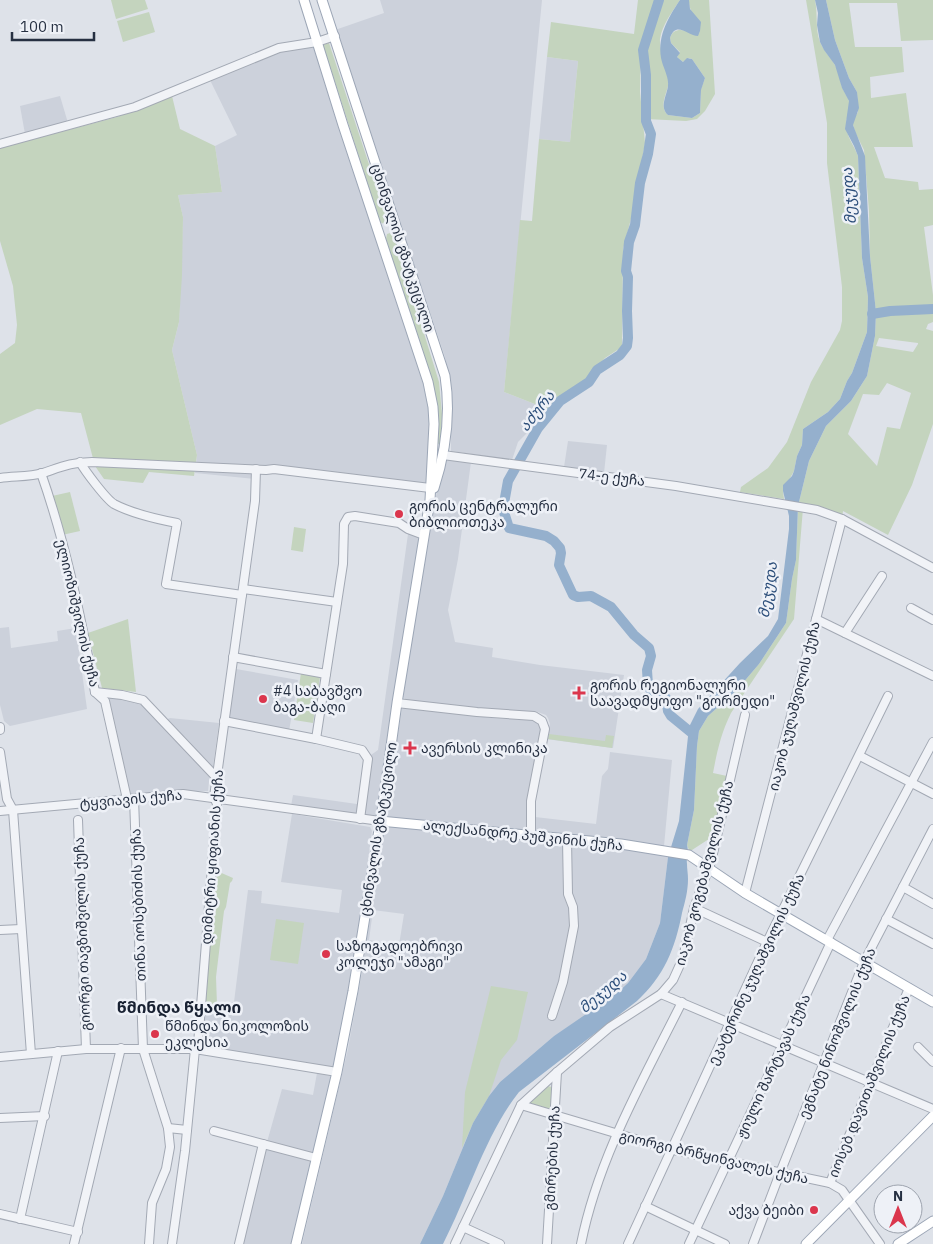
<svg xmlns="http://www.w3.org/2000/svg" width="933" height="1244" font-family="'IBM Plex Sans','Noto Sans Georgian',sans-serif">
  <rect width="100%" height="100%" fill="#dee2e9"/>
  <g fill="#ccd1db" fill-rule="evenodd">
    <polygon points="380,0 542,0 504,392 550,410 518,442 512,460 451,451 451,396 445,357 335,30 384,13"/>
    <polygon points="315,47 421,373 429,407 428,484 271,467 256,471 255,479 195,473 197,455 172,350 179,322 183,217 178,195 222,192 215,146 237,135 209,78 276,52"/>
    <polygon points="547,57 578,61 570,142 539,139"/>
    <polygon points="60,96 68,123 25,134 20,106"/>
    <polygon points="568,441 607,445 604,473 564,467"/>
    <polygon points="448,460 471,462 458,559 448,610 455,642 493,648 492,657 540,665 624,675 613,748 546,739 550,724 548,718 546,715 535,711 484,711 407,701 403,697 430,525 443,463"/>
    <polygon points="411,532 421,535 378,815 374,819 291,806 293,795 364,805 371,755 378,750 408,534"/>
    <polygon points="9,627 11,648 58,641 57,631 76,628 87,709 10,726 4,721 0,705 0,628"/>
    <polygon points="236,669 298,680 289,731 232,720 229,717"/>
    <polygon points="109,696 140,701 210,772 208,791 179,791 131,795 128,793 107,698"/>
    <polygon points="407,706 492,718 533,720 539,723 542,729 528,833 386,818 385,813 402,709"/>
    <polygon points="170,718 219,723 213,766 208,766 165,720"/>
    <polygon points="610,752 672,760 664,846 536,832 535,817 596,824 602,776 608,769"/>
    <polygon points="292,814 370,827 372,831 351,987 333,1070 205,1048 202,1043 203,1014 216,1014 230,1010 232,1002 234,1002 248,890 262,891 261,903 339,913 342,890 281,882"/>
    <path d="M384 826 662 852 663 855 668 857 660 923 646 959 628 983 606 1002 554 1036 500 1082 489 1096 473 1123 443 1196 420 1244H302L348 1049 363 966 382 830ZM373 910 404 914 399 945 369 940Z"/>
    <polygon points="317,1073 330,1076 331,1078 313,1155 267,1142 282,1089 313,1095"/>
    <polygon points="266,1148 310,1160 311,1162 292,1244 241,1244"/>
  </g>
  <g fill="#c4d4be" fill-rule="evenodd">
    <polygon points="111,0 145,0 148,9 116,19"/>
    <path d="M638 0H680C672 12 662 25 660 39 659 54 670 70 668 86 666 95 659 107 668 115L692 118 700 113 701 89 705 78 692 59 689 58 683 62 677 57 680 52 671 43 670 38C674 24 689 32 699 34 702 18 688 15 689 0H709L715 94 705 111 697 119 686 121 646 119V75L643 50 654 13 641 46 640 92 645 143 632 215 623 249 622 347 605 358 586 379 558 398 550 410 504 392 520 220 532 221 539 139 570 142 578 61 547 57 551 22 634 34Z"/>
    <path d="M806 0H815C818 14 815 29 820 42 824 51 830 57 835 65 839 72 840 80 842 87 844 92 848 97 849 101 852 109 846 117 846 124 846 136 854 145 858 156L862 258 868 297 867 332 852 373 847 381 840 399 828 412 803 429 802 445 797 456 794 471 783 491 784 499 740 492 741 487 768 468 787 442 811 382 840 330 842 321V287L827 163V123Z"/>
    <path d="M826 0H933V40L901 41 897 3H849L855 47H902L904 72 870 77 871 98 906 93 913 147H874L885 178 918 182 919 190 933 189V225L924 227 933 295V322L928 324 926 329 933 331V424L912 485 888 535 843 511 842 519 803 508 794 619 731 713C721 733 717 752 713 773L727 776 712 837 692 850H689L687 845 694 810 697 746 699 731 708 716 736 691 759 664 786 623 792 579 796 560 798 506 809 461 826 426 851 401 867 376 875 336 876 312 870 256 869 211 864 150 856 134 853 125V120L858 112 857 92 849 78 835 40ZM879 338 918 343V344L913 352 876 346ZM887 383 911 393 900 429 887 427 877 466 848 434 863 394 879 395Z"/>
    <polygon points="149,12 155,32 123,42 117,21"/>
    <polygon points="329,43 387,219 386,223 384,224 380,222 323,45"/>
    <polygon points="172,96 180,129 215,146 222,192 178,195 183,217 182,275 179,322 172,350 197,455 194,476 149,472 143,483 104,479 95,466 81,413 37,409 0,425 0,354 15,343 17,325 13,286 0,241 0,148 117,117"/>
    <polygon points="390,233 394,236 439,382 442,414 441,443 438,444 436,442 437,414 433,384 386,239 387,234"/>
    <polygon points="70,492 80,531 62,535 52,496"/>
    <polygon points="294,527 306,529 303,552 291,550"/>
    <polygon points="128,619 136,692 102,688 88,633"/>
    <polygon points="301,673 320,677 313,723 294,720"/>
    <polygon points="549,734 605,741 606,735 614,736 612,748 548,739"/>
    <polygon points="217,871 233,878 232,881 230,883 226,907 224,911 216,977 217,1005 204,1005"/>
    <polygon points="276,919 304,923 298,964 270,960"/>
    <polygon points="491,986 528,992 517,1040 501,1060 489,1096 473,1123 462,1148 465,1092"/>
    <polygon points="547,1086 552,1087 551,1111 528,1104"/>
  </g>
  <g fill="#95b0cd">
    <path d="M680 0H689L690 9 701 22 700 31 698 36C688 36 676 20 670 38L671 43 680 53 677 57 683 62 687 58 692 59 705 78 701 90 700 113 692 118 668 115C659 107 667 95 668 86 669 78 664 69 662 62 656 39 667 19 680 0Z"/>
    <path d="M815 0H826L835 40 849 78 857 92 859 108 853 125 865 156 870 256 876 312 875 336 867 376 851 401 826 426 809 461 798 506 796 560 792 579 786 623 759 664 736 691 708 716 699 731 697 746 694 810 687 845C689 851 686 857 687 864 687 869 688 874 688 879 688 891 685 902 682 913 675 949 664 976 637 1001L519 1092C485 1135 468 1196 443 1244H420L443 1196 473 1123 489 1096 500 1082 554 1036 617 993 628 983 646 959 660 923 668 857 679 821 689 727 698 709 740 663 768 636 778 619 789 529V516L783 491V485L792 476 794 471 797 456 802 445 803 429 828 412 840 399 847 381 852 373 867 332 868 297 862 258 858 156 854 146 845 129 849 101 842 88 835 65 824 50 820 42 817 25 818 13Z"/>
  </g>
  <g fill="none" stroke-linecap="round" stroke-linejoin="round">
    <g stroke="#95b0cd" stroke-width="10">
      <polyline points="659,0 643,50 646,75 646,121 651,134 648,154 640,183 635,225 629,242 626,271 628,277 627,311 628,338 627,346 620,355 597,370 589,382 560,401 538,428 508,481 503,509 509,528 546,536 554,541 560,548 561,553 559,565 573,595 578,597 591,596 611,607 634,635 649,648 651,656 647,670 648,685 652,694 660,695 666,698 668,711 671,716 693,734"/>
      <polyline points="872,314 890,311 933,309"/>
    </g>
    <g stroke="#a3a9b4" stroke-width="10">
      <g id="minor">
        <polyline points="0,144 135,107 279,48 317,42 335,36"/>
        <polyline points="443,455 676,486 817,510 842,519 933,568"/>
        <path d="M80 462C85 471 106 499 114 504 133 514 156 519 177 523L166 584 242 595"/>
        <path d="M41 473C66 544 81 618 95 692"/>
        <path d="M0 478C14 476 30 477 43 473 61 467 72 462 92 462L266 470 274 469 430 488"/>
        <polyline points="243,589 337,602"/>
        <polyline points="911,608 933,620"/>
        <polyline points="816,619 933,676"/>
        <polyline points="845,633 882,576"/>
        <polyline points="233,657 326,674"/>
        <polyline points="95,692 122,695 143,700 216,777"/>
        <polyline points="95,692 105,701 127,799"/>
        <polyline points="397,703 477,712 534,716 542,721 545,729 531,801 531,836"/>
        <polyline points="224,721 316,739 362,750 368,759 360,819"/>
        <polyline points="0,727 0,730"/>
        <polyline points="316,739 343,564 344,524 348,517 355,516 399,523 408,529 424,535"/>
        <polyline points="0,752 7,799 13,810 31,1054"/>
        <polyline points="860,756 933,794"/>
        <polyline points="134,798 143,1049 168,1128 170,1147 166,1169 152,1203 149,1244"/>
        <polyline points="0,811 183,794 380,821"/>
        <polyline points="78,820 86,1049"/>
        <polyline points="903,887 933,904"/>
        <polyline points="745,893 842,519"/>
        <polyline points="694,908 767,942"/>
        <polyline points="886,919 933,944"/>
        <polyline points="0,930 21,929"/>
        <polyline points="827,940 933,742"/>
        <polyline points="661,994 933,1109"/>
        <polyline points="552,1016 563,982 574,926 573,907 568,894 567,840"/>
        <polyline points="918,1047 933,1062"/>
        <polyline points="0,1057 86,1049 195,1049 337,1072"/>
        <polyline points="521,1105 669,1149 830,1183 842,1190 880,1244"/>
        <polyline points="0,1118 45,1116"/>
        <polyline points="168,1128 187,1130"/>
        <polyline points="214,1131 316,1158"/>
        <polyline points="830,1183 909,988"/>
        <polyline points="645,1206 725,1244"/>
        <polyline points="0,1214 78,1232"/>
        <polyline points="20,1219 58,1051"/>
        <polyline points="463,1227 500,1244"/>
        <polyline points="74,1244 121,1048"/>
        <polyline points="172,1244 185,1151 195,1049 198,1044 217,804 214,797 255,501 256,469"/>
        <polyline points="239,1244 263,1144"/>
        <polyline points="455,1244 521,1105 557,1072 610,1027 661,994 673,980 683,958 694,908 711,862 745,715"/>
        <polyline points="547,1244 557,1072"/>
        <path d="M581 1244C598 1158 643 1080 682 1002"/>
        <polyline points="628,1244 767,942 888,696"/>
        <polyline points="689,1244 831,942"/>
        <polyline points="753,1244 780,1173 864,962 933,829"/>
      </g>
    </g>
    <g stroke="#9ca6b6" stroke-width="11">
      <g id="major">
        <path d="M322 0 445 376C451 414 446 451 434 488"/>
        <polyline points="380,821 621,844 689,855 745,893 933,1002"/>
        <polyline points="296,1244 337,1072 353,991 382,811 397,703 430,500 434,424 433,407 428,382 343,125 304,0"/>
        <polyline points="806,1244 933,1116"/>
        <polyline points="898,1244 933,1221"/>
      </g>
    </g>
    <use href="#minor" stroke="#f1f3f7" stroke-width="8"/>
    <use href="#major" stroke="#fff" stroke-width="9"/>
  </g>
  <g fill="#db364d" stroke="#eef1f7" stroke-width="2">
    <circle cx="399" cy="514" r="5"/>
    <path d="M576.5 685.5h5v5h5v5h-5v5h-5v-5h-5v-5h5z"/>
    <circle cx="263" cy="699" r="5"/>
    <path d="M407.5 740.5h5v5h5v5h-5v5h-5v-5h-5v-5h5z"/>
    <circle cx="326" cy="954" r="5"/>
    <circle cx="155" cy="1034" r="5"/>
    <circle cx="814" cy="1210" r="5"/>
  </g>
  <g text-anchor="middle" stroke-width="5" stroke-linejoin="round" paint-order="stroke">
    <g font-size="14" fill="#263042" stroke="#eef1f7">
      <text transform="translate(403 248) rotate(72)" y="5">ცხინვალის გზატკეცილი</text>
      <text transform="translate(612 477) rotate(7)" y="5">74-ე ქუჩა</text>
      <text transform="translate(78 613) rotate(77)" y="5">ელიოზიშვილის ქუჩა</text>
      <text transform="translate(794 706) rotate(-76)" y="5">იაკობ ჯუღაშვილის ქუჩა</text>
      <text transform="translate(131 799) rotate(-5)" y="5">ტყვიავის ქუჩა</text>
      <text transform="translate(378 829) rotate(-81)" y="5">ცხინვალის გზატკეცილი</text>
      <text transform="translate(523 835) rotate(6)" y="5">ალექსანდრე პუშკინის ქუჩა</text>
      <text transform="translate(212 857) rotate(-86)" y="5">დიმიტრი ყიფიანის ქუჩა</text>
      <text transform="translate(704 873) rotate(-75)" y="5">იაკობ გოგებაშვილის ქუჩა</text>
      <text transform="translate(138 905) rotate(-92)" y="5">თინა იოსებიძის ქუჩა</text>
      <text transform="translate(82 934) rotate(-92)" y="5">გიორგი თავზიშვილის ქუჩა</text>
      <text transform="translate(756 969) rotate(-65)" y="5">ეკატერინე ჯუღაშვილის ქუჩა</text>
      <text transform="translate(837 1033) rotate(-68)" y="5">ეგნატე ნინოშვილის ქუჩა</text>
      <text transform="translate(773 1066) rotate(-65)" y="5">ჟიული შარტავას ქუჩა</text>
      <text transform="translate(869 1086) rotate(-68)" y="5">იოსებ დავითაშვილის ქუჩა</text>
      <text transform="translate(714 1157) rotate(13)" y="5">გიორგი ბრწყინვალეს ქუჩა</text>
      <text transform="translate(552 1158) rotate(-87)" y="5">გმირების ქუჩა</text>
    </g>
    <g font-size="14" fill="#263042" stroke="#eef1f7" text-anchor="start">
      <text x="409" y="511">გორის ცენტრალური<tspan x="409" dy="16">ბიბლიოთეკა</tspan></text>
      <text x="590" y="690">გორის რეგიონალური<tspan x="590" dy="16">საავადმყოფო "გორმედი"</tspan></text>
      <text x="273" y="696">#4 საბავშვო<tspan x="273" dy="16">ბაგა-ბაღი</tspan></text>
      <text x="421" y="753">ავერსის კლინიკა</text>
      <text x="336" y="951">საზოგადოებრივი<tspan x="336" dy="16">კოლეჯი "ამაგი"</tspan></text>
      <text x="165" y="1031">წმინდა ნიკოლოზის<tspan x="165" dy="16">ეკლესია</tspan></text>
      <text x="804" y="1215" text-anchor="end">აქვა ბეიბი</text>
    </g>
    <g font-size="15" font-style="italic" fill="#2c4e7a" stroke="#eef1f7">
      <text transform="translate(849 196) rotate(-94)" y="5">მეჯუდა</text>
      <text transform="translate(537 411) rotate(-52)" y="5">აძურა</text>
      <text transform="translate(768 590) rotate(-81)" y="5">მეჯუდა</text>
      <text transform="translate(603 992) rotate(-40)" y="5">მეჯუდა</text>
    </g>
    <g font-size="16" font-weight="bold" fill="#182132" stroke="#eef1f7">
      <text x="179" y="1013">წმინდა წყალი</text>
    </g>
  </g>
  <g transform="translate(898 1209)"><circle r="24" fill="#eef1f7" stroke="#9ea4af"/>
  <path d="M0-4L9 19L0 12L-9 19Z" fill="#db364d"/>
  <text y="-8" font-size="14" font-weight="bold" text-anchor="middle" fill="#263042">N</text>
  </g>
  <path d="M12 32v8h82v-8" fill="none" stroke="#263042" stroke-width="2.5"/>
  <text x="20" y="32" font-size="15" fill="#263042" stroke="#eef1f7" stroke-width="4" paint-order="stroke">100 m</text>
</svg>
